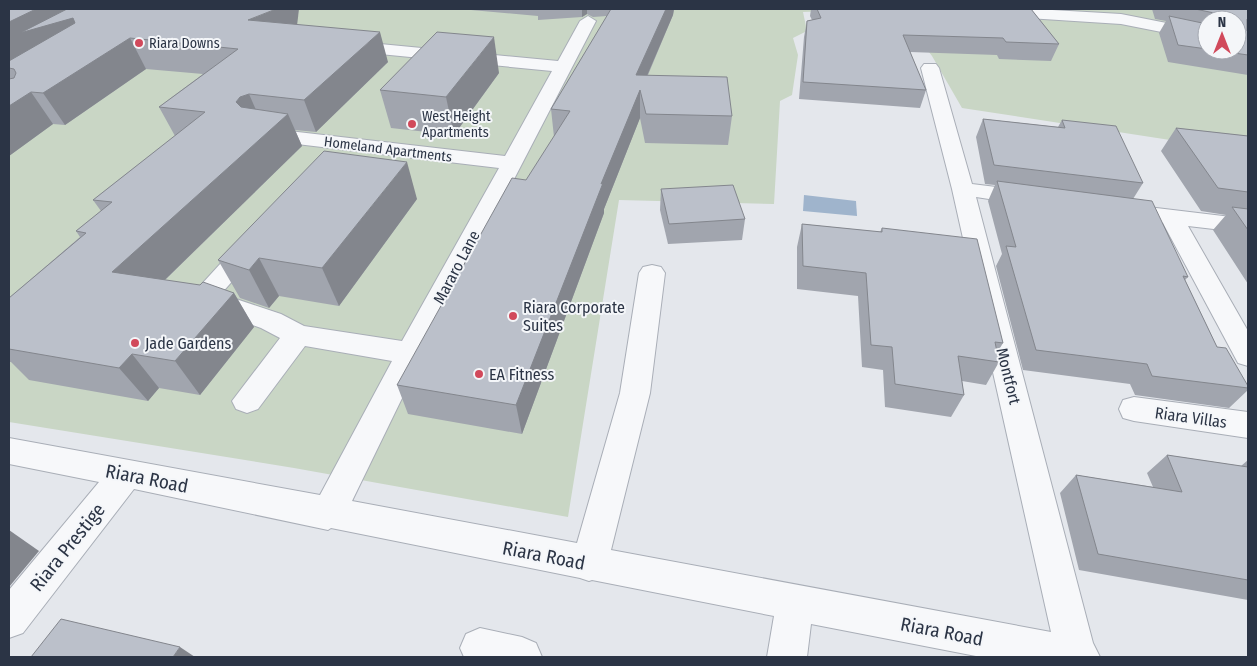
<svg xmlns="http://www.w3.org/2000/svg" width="1257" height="666" font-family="'Fira Sans Condensed',sans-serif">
  <rect width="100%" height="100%" fill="#e4e7ec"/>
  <path fill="#c9d6c5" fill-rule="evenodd" d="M251 9H1248V152L962 108 932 56 909 26 854 10 803 12 807 31 793 38 798 55 792 95 780 101 774 204 619 200 568 517 294 468 9 422V91ZM1207 20H1237V50H1207Z"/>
  <polygon fill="#9fb4cc" points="804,195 856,201 857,216 803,211"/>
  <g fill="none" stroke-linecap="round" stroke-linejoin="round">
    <g stroke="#a9aeb7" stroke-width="2">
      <g id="minor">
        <polygon points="992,9 1035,9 1121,14 1207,31 1207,41 1121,24 998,16 993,14 990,11"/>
        <polygon points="588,16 596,21 424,353 352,501 577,543 620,393 639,273 643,267 652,265 661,267 665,273 650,393 611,550 1051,632 952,189 921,68 924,64 936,64 939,68 972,184 1028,191 1036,193 1039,198 1036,203 1028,205 976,197 1093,643 1100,657 981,657 811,624 807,657 767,657 774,616 592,580 589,581 580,578 331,528 328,530 134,489 23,633 9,638 9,590 99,482 9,464 9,438 320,495 392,361 305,346 258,409 247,413 236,409 232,401 280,338 261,328 194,303 190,297 242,240 251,238 260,240 263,246 221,294 281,314 304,326 402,341 499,168 263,140 256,138 253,134 256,130 263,128 505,156 552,71 349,51 343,50 341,46 343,42 349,41 558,61 580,21"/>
        <polygon points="1123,204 1248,219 1248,233 1188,226 1248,331 1248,366 1238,363 1163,223 1115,216 1112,211 1115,206"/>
        <polygon points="1134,397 1248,412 1248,438 1134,421 1123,418 1119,409 1123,400"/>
        <polygon points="480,628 522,637 536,643 542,657 464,657 460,648 466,634"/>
      </g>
    </g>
    <use href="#minor" fill="#f7f8fa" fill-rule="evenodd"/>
  </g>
  <g fill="#a1a5ae" fill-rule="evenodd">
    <polygon points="9,9 297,24 388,62 316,132 295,130 302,146 165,280 234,293 254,327 200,395 159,388 148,401 29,380 11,362 9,362 9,298 80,237 76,231 101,211 93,200 175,136 159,107 203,74 146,69 65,125 53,124 9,156"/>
    <polygon points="460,9 674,9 673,15 648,75 732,116 728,145 645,143 640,118 604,209 604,213 522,434 408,414 397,385 554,137 551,109 607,16 593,17 587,14 582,17 538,20 538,16"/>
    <polygon points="811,9 1031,9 1059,44 1051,61 999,59 997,55 910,52 926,90 920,108 799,99 804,37 807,21 812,20 810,16"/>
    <path d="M1152 9H1248V75L1168 62 1159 33 1166 21 1155 19ZM1207 20H1237V50H1207Z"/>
    <polygon points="499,73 454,135 391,128 380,90"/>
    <polygon points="983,119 1058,127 1062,120 1143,183 1133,199 1188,277 1185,280 1217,347 1248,386 1248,390 1229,408 1135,395 1130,384 1023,370 996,266 1002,254 988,201 995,185 985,184 976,137"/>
    <polygon points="1176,128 1248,136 1248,284 1213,230 1226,215 1201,211 1161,151"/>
    <polygon points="661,189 745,219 742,240 668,244 660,210"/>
    <polygon points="417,199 339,306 279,296 269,308 240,298 218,260"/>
    <polygon points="802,224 880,232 882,228 1003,343 997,353 999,362 986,385 962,381 964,395 951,417 885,407 883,370 862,367 858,296 797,289 797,247"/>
    <polygon points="1167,455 1241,466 1248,460 1248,600 1079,570 1060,493 1076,475 1153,487 1147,473"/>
  </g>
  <g fill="#83868d">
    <polygon points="36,9 109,9 9,63 9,22"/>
    <polygon points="276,9 299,9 296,34 248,20"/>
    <polygon points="582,9 587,9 587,14 582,17"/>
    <polygon points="666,9 674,9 673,15 640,92 640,90 640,118 604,209 604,213 522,434 516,405 601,184 636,75"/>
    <polygon points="380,32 388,62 316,132 304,100"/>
    <polygon points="494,37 499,73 454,135 446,97"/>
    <polygon points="130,38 146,69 65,125 43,93"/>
    <polygon points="31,92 53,124 9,156 9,106"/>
    <polygon points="249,94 263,126 254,129 236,102 240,97"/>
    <polygon points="288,114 302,146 137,307 112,272"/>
    <polygon points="407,162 417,199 339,306 322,268"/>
    <polygon points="259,258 279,296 269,308 249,270"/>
    <polygon points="234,293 254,327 200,395 175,361"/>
    <polygon points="132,354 159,388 148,401 119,368"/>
    <polygon points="9,530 39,551 9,587"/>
    <polygon points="180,647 195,657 173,657"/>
  </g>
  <g fill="#bbc0ca" stroke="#83868d">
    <polygon points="9,9 36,9 9,22"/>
    <polygon points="67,9 276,9 248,20 380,32 304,100 249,94 240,97 236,102 241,107 288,114 112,272 200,285 203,282 234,293 175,361 132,354 119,368 9,349 9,298 86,233 76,231 112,202 93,200 205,112 159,107 238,49 130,38 43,93 31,92 9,106 9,79 14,78 16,73 14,69 9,68 9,61 75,23 73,18 20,33"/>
    <polygon points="611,9 666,9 636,75 727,77 732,116 646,114 640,90 601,184 603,183 516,405 397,385 512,178 526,180 570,111 551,109"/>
    <polygon points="817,9 1031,9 1059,44 1006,42 1003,38 903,35 926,90 803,82 807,21 821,18"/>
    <polygon points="1195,9 1248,9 1248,19 1247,19 1247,31 1248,31 1248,55 1213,50 1237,50 1237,20 1220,20 1219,14"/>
    <polygon points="1169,16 1207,24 1207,49 1178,45"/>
    <polygon points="437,32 494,37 446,97 380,90"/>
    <polygon points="983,119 1065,128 1062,120 1116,126 1143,183 994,165"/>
    <polygon points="1176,128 1248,136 1248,192 1218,188"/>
    <polygon points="324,151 407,162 322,268 259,258 249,270 218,260"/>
    <polygon points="997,181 1152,201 1188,277 1183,276 1217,347 1226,348 1248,386 1248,388 1152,376 1147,364 1036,350 1006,246 1016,247"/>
    <polygon points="733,185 745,219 669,224 661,189"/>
    <polygon points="1232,207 1248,209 1248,230"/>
    <polygon points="802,224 882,232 882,228 977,239 1003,343 995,342 999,362 958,356 964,395 895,384 892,347 871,345 866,273 803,266"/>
    <polygon points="1167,455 1248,467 1248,580 1098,554 1076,475 1182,492"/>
    <polygon points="61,619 180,647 173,657 31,657"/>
  </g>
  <g fill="#d1495b" stroke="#f4f6f9" stroke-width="2">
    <circle cx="139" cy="43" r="5"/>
    <circle cx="412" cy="124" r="5"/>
    <circle cx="513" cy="316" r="5"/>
    <circle cx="135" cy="343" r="5"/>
    <circle cx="479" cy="374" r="5"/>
  </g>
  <g text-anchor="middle" stroke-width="4" stroke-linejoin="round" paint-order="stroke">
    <g font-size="14" fill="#2b3445" stroke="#f4f6f9" text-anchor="start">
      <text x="149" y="48">Riara Downs</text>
      <text x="422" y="121">West Height<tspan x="422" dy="16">Apartments</tspan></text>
    </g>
    <g font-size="14" fill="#2b3445" stroke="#f4f6f9">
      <text transform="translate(388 149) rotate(7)" y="5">Homeland Apartments</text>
    </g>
    <g font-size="16" fill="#2b3445" stroke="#f4f6f9">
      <text transform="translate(456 267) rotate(-62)" y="6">Mararo Lane</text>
      <text transform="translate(1009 376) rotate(76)" y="6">Montfort</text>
      <text transform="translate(1191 417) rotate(8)" y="6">Riara Villas</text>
    </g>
    <g font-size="16" fill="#2b3445" stroke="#f4f6f9" text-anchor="start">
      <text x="523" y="313">Riara Corporate<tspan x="523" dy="18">Suites</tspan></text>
      <text x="145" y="349">Jade Gardens</text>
      <text x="489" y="380">EA Fitness</text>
    </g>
    <g font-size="19" fill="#2b3445" stroke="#f4f6f9">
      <text transform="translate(147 478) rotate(11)" y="7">Riara Road</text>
      <text transform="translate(67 547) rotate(-51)" y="7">Riara Prestige</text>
      <text transform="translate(544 555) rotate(11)" y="7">Riara Road</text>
      <text transform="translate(942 631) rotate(11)" y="7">Riara Road</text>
    </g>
  </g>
  <rect width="1257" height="666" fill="none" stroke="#2b3445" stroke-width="20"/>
  <g transform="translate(1222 35)"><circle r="24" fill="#f4f6f9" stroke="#a4a8b1"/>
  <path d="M0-4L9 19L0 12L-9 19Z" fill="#d1495b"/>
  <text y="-8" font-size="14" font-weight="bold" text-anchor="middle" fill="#2b3445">N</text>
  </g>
</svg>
